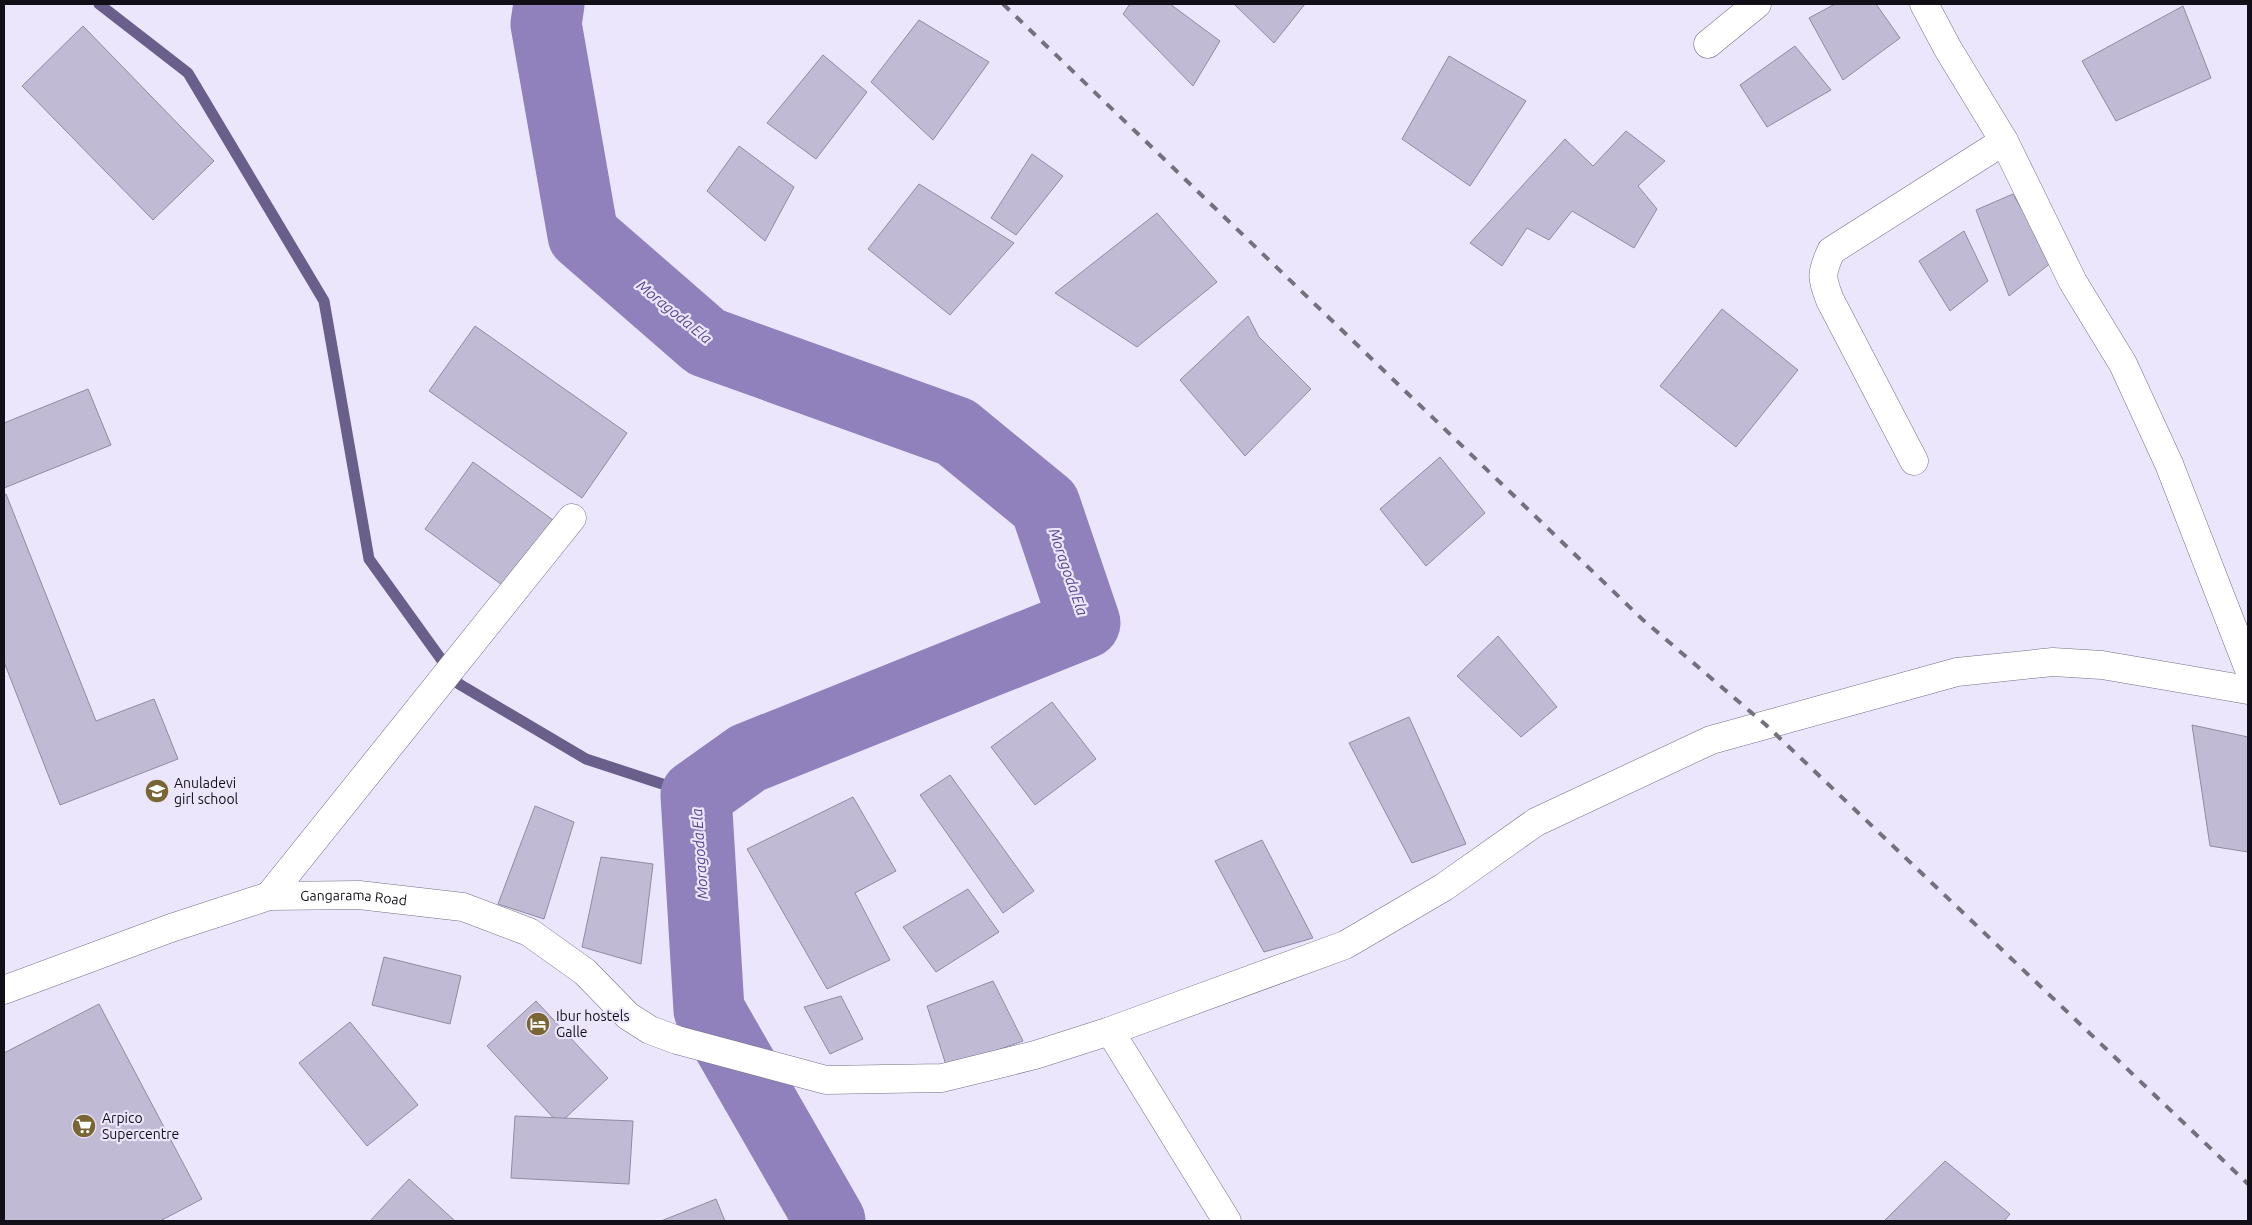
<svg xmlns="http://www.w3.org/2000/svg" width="2252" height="1225" font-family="Ubuntu,sans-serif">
  <rect width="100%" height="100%" fill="#ebe6fb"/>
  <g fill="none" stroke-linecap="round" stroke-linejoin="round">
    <polyline stroke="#6a5e8a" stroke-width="11" points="99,4 188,73 324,301 369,559 459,684 586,759 696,795"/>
    <polyline stroke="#9080bb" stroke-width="71" points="549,4 546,24 583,235 706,342 956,432 1045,505 1085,623 748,758 696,795 709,1010 830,1221"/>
  </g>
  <g fill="#c0bad4" stroke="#908aa3">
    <polygon points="1130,4 1170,4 1220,41 1193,86 1123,14"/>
    <polygon points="1234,4 1305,4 1274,43"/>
    <polygon points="1835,4 1876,4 1900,38 1843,80 1809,18"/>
    <polygon points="2183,6 2211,78 2116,121 2082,61"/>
    <polygon points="919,20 989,62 933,140 871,82"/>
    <polygon points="83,26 214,161 153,220 22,86"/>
    <polygon points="1795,46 1831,90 1767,127 1740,85"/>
    <polygon points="823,55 867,92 816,159 767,123"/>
    <polygon points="1449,56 1526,101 1470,186 1402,139"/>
    <polygon points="1626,131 1665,161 1638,186 1657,209 1634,248 1572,211 1549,240 1527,228 1502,266 1470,243 1565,139 1593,166"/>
    <polygon points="739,146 794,187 765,241 707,191"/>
    <polygon points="1032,154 1063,176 1016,235 991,218"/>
    <polygon points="919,184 1014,243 950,315 868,249"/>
    <polygon points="2013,194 2052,262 2009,296 1976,210"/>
    <polygon points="1157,213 1217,282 1137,347 1055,293"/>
    <polygon points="1964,231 1988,281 1950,311 1919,261"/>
    <polygon points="1722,309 1798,370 1736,447 1660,386"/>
    <polygon points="1248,316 1259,337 1311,389 1245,456 1180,380"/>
    <polygon points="475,326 627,433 582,498 429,391"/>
    <polygon points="88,389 111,445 4,488 4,423"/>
    <polygon points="1440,457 1485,513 1426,566 1380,509"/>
    <polygon points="473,462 553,520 505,587 425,529"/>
    <polygon points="6,494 96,721 154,699 178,759 60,805 4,662 4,495"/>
    <polygon points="1498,636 1557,707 1521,737 1457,676"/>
    <polygon points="1052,702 1096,759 1035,805 991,747"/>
    <polygon points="1409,717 1466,844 1412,863 1349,743"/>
    <polygon points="2192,725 2248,737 2248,852 2210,846"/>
    <polygon points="950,775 1034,891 1003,913 920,795"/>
    <polygon points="853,797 896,871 855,893 890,960 827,989 747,849"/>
    <polygon points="535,806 574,822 544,919 498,904"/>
    <polygon points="1262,840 1313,938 1264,952 1215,861"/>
    <polygon points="601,857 653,864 641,964 582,947"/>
    <polygon points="968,889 999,932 936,972 903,927"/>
    <polygon points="384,957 461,976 450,1024 372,1005"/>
    <polygon points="993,981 1023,1041 947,1068 927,1006"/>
    <polygon points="841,996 863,1039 830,1054 804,1007"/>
    <polygon points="536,1001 608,1078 559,1124 487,1046"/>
    <polygon points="99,1004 202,1199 160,1221 4,1221 4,1053"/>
    <polygon points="350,1022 418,1105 367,1146 299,1063"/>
    <polygon points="515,1116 633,1121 629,1184 511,1178"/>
    <polygon points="1945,1161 2010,1214 2004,1221 1884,1221"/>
    <polygon points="409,1179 455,1221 370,1221"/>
    <polygon points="716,1199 725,1221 661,1221"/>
  </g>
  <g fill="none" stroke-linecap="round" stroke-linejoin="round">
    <g stroke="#746f86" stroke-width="29">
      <g id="street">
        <polyline points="1924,4 1948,49 2004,141 2073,282 2123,364 2169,464 2248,667"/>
        <polyline points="1708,44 1757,4"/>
        <path d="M1914 461 1830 300C1821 277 1821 274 1831 251L2004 141"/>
        <polyline points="269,896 572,518"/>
        <path id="s1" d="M4 990 171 928 269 896 359 895 463 907 529 932 585 972 628 1016 650 1030 677 1040 826 1080 942 1078 1035 1055 1110 1031 1345 945 1444 887 1536 822 1711 740 1957 672 2053 662 2102 665 2248 690"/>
        <polyline points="1110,1031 1227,1221"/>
      </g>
    </g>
    <use href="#street" stroke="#fff" stroke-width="28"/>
    <polyline stroke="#74707e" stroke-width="4" stroke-dasharray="9 9" stroke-linecap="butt" points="1003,4 1642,619 1766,725 2248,1184"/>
  </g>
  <defs>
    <g id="school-disc" transform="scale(1.25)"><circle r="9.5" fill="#7a6534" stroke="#ebe6fb"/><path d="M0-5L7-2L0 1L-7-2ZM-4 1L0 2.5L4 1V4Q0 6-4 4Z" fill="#fff"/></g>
    <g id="hotel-disc" transform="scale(1.25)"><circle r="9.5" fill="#7a6534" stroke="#ebe6fb"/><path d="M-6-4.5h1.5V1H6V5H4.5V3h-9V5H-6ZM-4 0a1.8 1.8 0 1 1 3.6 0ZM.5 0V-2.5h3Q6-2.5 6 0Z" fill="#fff"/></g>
    <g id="supermarket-disc" transform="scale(1.25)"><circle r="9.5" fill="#7a6534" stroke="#ebe6fb"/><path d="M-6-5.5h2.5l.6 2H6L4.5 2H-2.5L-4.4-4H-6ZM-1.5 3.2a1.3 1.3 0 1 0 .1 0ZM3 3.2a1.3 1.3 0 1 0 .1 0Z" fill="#fff"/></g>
  </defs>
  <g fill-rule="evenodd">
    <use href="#school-disc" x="157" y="791"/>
    <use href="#hotel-disc" x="538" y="1024"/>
    <use href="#supermarket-disc" x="84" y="1126"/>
  </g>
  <g text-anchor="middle" stroke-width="4.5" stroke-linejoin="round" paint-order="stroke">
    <g font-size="14" fill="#120f18" stroke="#ebe6fb" text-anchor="start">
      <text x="174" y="788">Anuladevi<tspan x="174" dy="16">girl school</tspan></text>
      <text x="556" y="1021">Ibur hostels<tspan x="556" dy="16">Galle</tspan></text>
      <text x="102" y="1123">Arpico<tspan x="102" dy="16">Supercentre</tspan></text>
    </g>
    <g font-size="14" fill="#120f18" stroke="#ebe6fb">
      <text dy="5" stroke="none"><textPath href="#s1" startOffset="366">Gangarama Road</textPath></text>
    </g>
    <g font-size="15" font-style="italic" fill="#5b438d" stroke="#ebe6fb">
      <text transform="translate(674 312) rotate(39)" y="5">Moragoda Ela</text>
      <text transform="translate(1068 572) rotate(71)" y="5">Moragoda Ela</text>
      <text transform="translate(700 854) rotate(-94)" y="5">Moragoda Ela</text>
    </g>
  </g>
  <rect width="2252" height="1225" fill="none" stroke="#120f18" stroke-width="10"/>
</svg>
